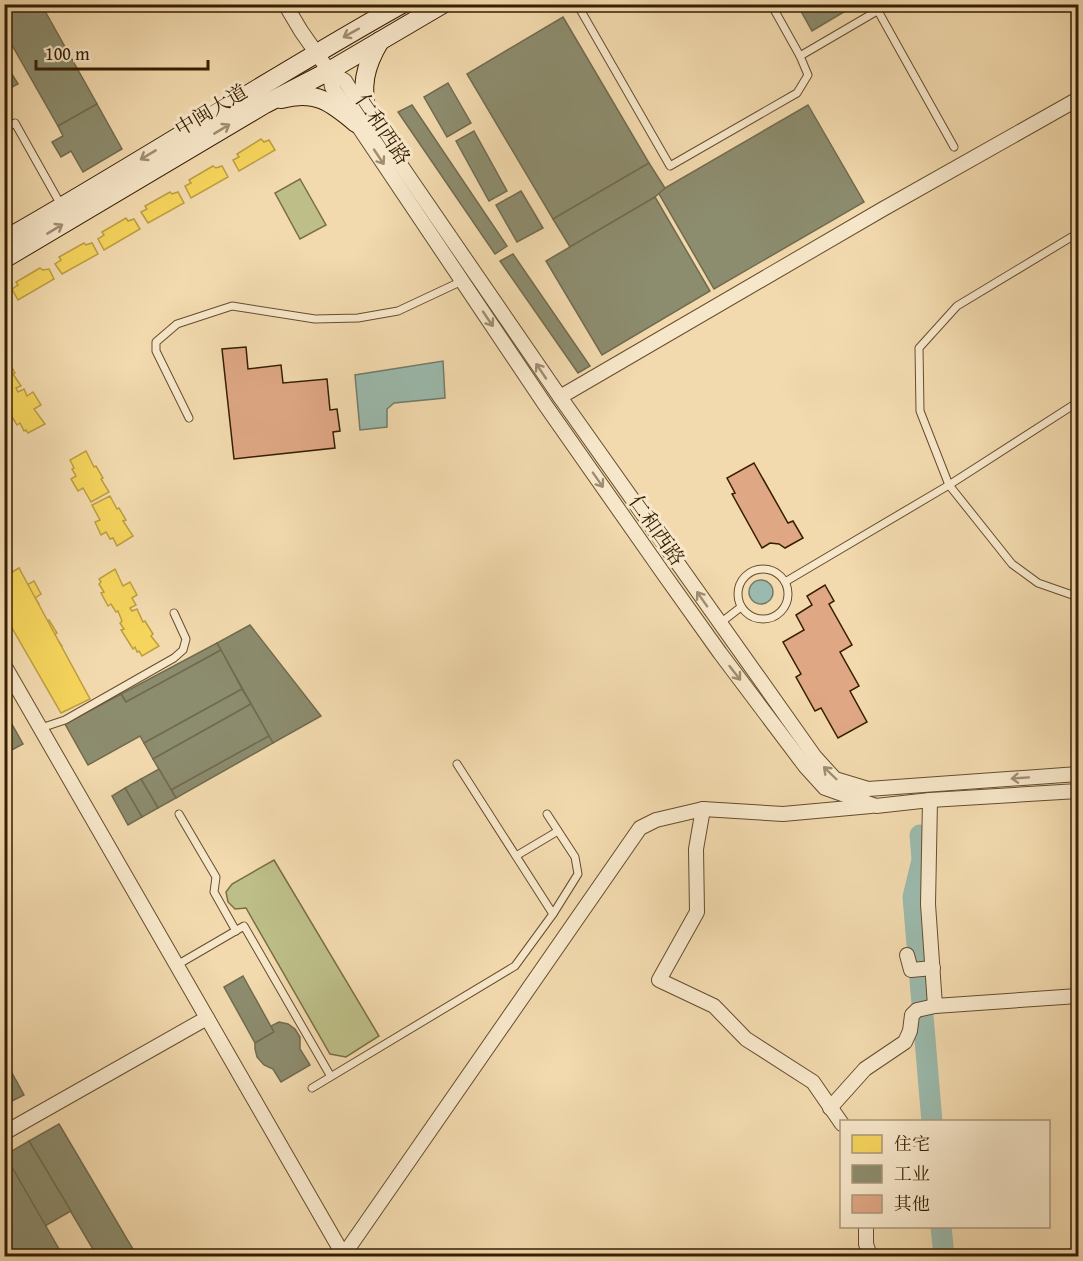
<svg xmlns="http://www.w3.org/2000/svg" width="1083" height="1261" font-family="'Gentium Book Plus','Noto Serif SC',serif">
  <rect width="100%" height="100%" fill="#f2daae"/>
  <filter id="stains"><feTurbulence type="fractalNoise" baseFrequency=".00333" numOctaves="4"/><feColorMatrix values="0 0 0 0 .2 0 0 0 0 .09 0 0 0 0 .02 0 0 0 .5 -.17"/></filter>
  <radialGradient id="worn" r=".72"><stop offset=".6" stop-color="#630" stop-opacity="0"/><stop offset="1" stop-color="#630" stop-opacity=".3"/></radialGradient>
  <g fill="#bdbe88" stroke="#7a6e45" stroke-width="1.5">
    <polygon points="300,179 326,225 300,239 275,193"/>
    <polygon points="274,860 379,1036 346,1057 330,1054 246,908 235,909 228,902 226,892 232,884"/>
  </g>
  <g fill="#9bbaad" stroke="#737c69" stroke-width="1.5">
    <polygon points="443,361 445,398 394,403 387,409 387,427 360,430 355,375"/>
    <circle cx="761" cy="592" r="12"/>
  </g>
  <g fill="#f6d55c" stroke="#bc9e41" stroke-width="1.5">
    <polygon points="261,139 264,142 269,140 275,150 239,171 233,160 239,157 237,154"/>
    <polygon points="213,166 216,168 222,166 228,177 191,198 185,186 191,183 189,180"/>
    <polygon points="170,192 172,194 178,192 184,203 148,223 141,212 147,209 145,206"/>
    <polygon points="126,218 128,221 134,219 140,229 104,250 98,239 104,235 102,232"/>
    <polygon points="84,243 86,245 92,243 98,254 62,274 55,264 61,260 59,257"/>
    <polygon points="40,268 43,270 49,269 54,279 18,300 12,289 18,285 16,282"/>
    <polygon points="7,359 15,373 13,374 21,386 16,388 18,392 24,389 27,396 33,392 41,405 34,409 45,424 28,433 26,430 24,431 20,423 17,425 9,412 12,411 8,402 10,401 4,395 4,361"/>
    <polygon points="86,451 94,467 96,466 103,478 101,479 109,492 91,502 83,488 78,491 71,479 76,476 72,469 74,468 70,460"/>
    <polygon points="110,496 117,509 119,508 126,520 123,521 133,536 117,546 113,538 110,539 106,532 101,535 95,522 100,520 92,505"/>
    <polygon points="19,568 27,585 34,581 41,594 35,598 39,604 34,608 36,611 40,608 45,618 47,621 49,620 57,633 54,635 62,646 45,656 42,650 40,651 38,647 36,648 25,629 27,628 24,621 26,620 22,610 20,611 15,603 12,605 5,592 8,590 4,585 4,577"/>
    <polygon points="19,568 90,699 61,713 4,614 4,577"/>
    <polygon points="115,569 123,586 130,582 137,595 132,598 136,605 130,608 132,611 137,609 143,622 145,621 153,634 151,636 159,646 142,656 139,651 137,652 135,647 133,649 121,630 124,629 120,623 122,621 118,611 116,612 111,604 108,606 101,593 104,592 99,584 101,582 99,579"/>
  </g>
  <g fill="#8c8c6e" stroke="#726b4e" stroke-width="1.5">
    <polygon points="4,4 41,4 97,104 58,126 4,31"/>
    <polygon points="797,4 847,4 849,9 812,31"/>
    <polygon points="563,17 649,163 553,219 467,74"/>
    <polygon points="4,61 18,84 4,91"/>
    <polygon points="448,83 471,123 447,137 424,97"/>
    <polygon points="97,104 122,149 83,172 71,151 61,157 52,142 63,136 58,126"/>
    <polygon points="412,105 507,246 495,254 398,112"/>
    <polygon points="808,105 864,202 714,289 658,192"/>
    <polygon points="474,131 507,191 489,201 456,141"/>
    <polygon points="649,163 665,188 655,197 570,247 553,219"/>
    <polygon points="521,191 543,228 517,242 496,205"/>
    <polygon points="655,197 710,291 602,355 546,261"/>
    <polygon points="513,254 590,366 578,373 500,261"/>
    <polygon points="250,625 321,716 273,743 217,643"/>
    <polygon points="217,643 221,650 126,702 121,694"/>
    <polygon points="221,650 242,689 144,743 140,736 88,765 65,724 121,694 126,702"/>
    <polygon points="242,689 251,704 153,759 144,743"/>
    <polygon points="251,704 269,736 171,790 153,759"/>
    <polygon points="4,710 23,744 6,753 4,751"/>
    <polygon points="269,736 273,743 176,798 171,790"/>
    <polygon points="159,769 176,798 158,808 141,779"/>
    <polygon points="141,779 158,808 142,817 125,788"/>
    <polygon points="125,788 142,817 128,825 112,796"/>
    <polygon points="243,976 274,1032 255,1043 224,987"/>
    <polygon points="279,1022 288,1024 295,1029 300,1037 300,1049 310,1065 281,1082 273,1069 264,1065 257,1057 255,1049 255,1043 274,1032 271,1026"/>
    <polygon points="12,1073 24,1095 4,1105 4,1078"/>
    <polygon points="59,1124 137,1256 97,1256 29,1141"/>
    <polygon points="29,1141 71,1211 45,1226 5,1155"/>
    <polygon points="4,1155 5,1155 63,1256 4,1256"/>
  </g>
  <g fill="none" stroke-linecap="round" stroke-linejoin="round">
    <g stroke="#9bbaad" stroke-width="21">
      <polyline points="920,835 922,860 913,897 932,1122"/>
      <polyline points="941,1226 944,1256"/>
    </g>
  </g>
  <g fill="#dfa784" stroke="#361e02" stroke-width="1.5">
    <polygon points="246,347 248,369 281,365 283,383 327,379 330,410 337,409 340,431 333,432 335,448 234,459 222,349"/>
    <polygon points="754,463 788,523 793,521 803,538 785,548 779,544 770,543 762,548 732,494 735,493 727,478"/>
    <polygon points="825,585 834,601 829,604 852,645 840,652 859,686 850,691 867,722 838,738 821,708 815,711 796,677 801,674 783,642 804,630 796,615 812,605 807,596"/>
  </g>
  <g fill="none" stroke-linecap="round" stroke-linejoin="round">
    <g stroke="#654d2d" stroke-width="9">
      <g id="lane">
        <polyline points="577,4 670,166 797,93 808,75 800,56 771,4"/>
        <polyline points="878,11 954,147"/>
        <polyline points="800,56 889,4"/>
        <polyline points="4,129 15,123 61,205"/>
        <polyline points="1078,233 957,306 919,348 920,411 949,485 1012,564 1038,583 1078,597"/>
        <polyline points="189,418 156,351 156,342 177,324 232,306 315,319 358,318 398,311 462,281"/>
        <circle cx="763" cy="594" r="25"/>
        <polyline points="785,582 949,485 1078,402"/>
        <polyline points="719,624 741,607"/>
        <polyline points="41,728 65,720 174,658 183,650 186,639 174,613"/>
        <polyline points="179,814 216,877 214,892 236,931"/>
        <polyline points="547,814 575,857 578,874 553,914"/>
        <polyline points="516,856 558,831"/>
        <polyline points="177,965 244,926 330,1075"/>
        <polyline points="312,1088 515,966 553,914 457,764"/>
      </g>
    </g>
    <g stroke="#654d2d" stroke-width="16">
      <g id="street">
        <polyline points="285,4 301,31 329,71 345,81 367,116 560,397 815,757 835,779 868,789 1078,774"/>
        <polyline points="329,71 332,87 546,406 663,573 720,653 805,766 825,788 876,806 930,800 1078,791"/>
        <polyline points="560,397 883,209 1078,99"/>
        <polyline points="4,665 344,1256"/>
        <polyline points="930,800 928,904 935,1006 1078,996"/>
        <polyline points="703,809 696,849 697,912 659,980 714,1006 746,1039 813,1082 842,1124"/>
        <polyline points="907,955 911,970 933,968"/>
        <polyline points="830,1108 865,1069 905,1042 910,1031 912,1015 917,1010 935,1006"/>
        <polyline points="4,1133 207,1018"/>
        <polyline points="866,1226 866,1244 870,1256"/>
        <polyline points="343,1256 640,828 656,820 703,809 783,814 871,806"/>
      </g>
    </g>
    <g stroke="#361e02" stroke-width="20">
      <g id="secondary">
        <path d="M281 99C316 90 331 102 356 123"/>
        <path d="M367 116C361 87 364 67 380 41"/>
        <path d="M4 240C138 164 268 79 402 4"/>
        <polyline points="4,259 265,104 329,71 443,4"/>
      </g>
    </g>
    <use href="#lane" stroke="#f7e7ca" stroke-width="7"/>
    <use href="#street" stroke="#f7e7ca" stroke-width="14"/>
    <use href="#secondary" stroke="#f7e7ca" stroke-width="18"/>
  </g>
  <defs><path id="oneway-shaft" d="M-6 0H5M1.5-3L5.5 0L1.5 3" fill="none" stroke-width="1.6" stroke-linecap="round" stroke-linejoin="round" transform="scale(1.5)"/></defs>
  <g stroke="#a08d70">
    <use href="#oneway-shaft" transform="translate(351 33) rotate(151)"/>
    <use href="#oneway-shaft" transform="translate(222 129) rotate(-31)"/>
    <use href="#oneway-shaft" transform="translate(148 155) rotate(149)"/>
    <use href="#oneway-shaft" transform="translate(379 157) rotate(56)"/>
    <use href="#oneway-shaft" transform="translate(55 229) rotate(-31)"/>
    <use href="#oneway-shaft" transform="translate(488 319) rotate(56)"/>
    <use href="#oneway-shaft" transform="translate(541 371) rotate(-124)"/>
    <use href="#oneway-shaft" transform="translate(598 480) rotate(55)"/>
    <use href="#oneway-shaft" transform="translate(702 599) rotate(-125)"/>
    <use href="#oneway-shaft" transform="translate(735 673) rotate(52)"/>
    <use href="#oneway-shaft" transform="translate(830 773) rotate(-136)"/>
    <use href="#oneway-shaft" transform="translate(1020 778) rotate(176)"/>
  </g>
  <g text-anchor="middle" stroke-width="6" stroke-linejoin="round" paint-order="stroke">
    <g font-size="20" fill="#361e02" stroke="#f7e7ca">
      <text transform="translate(211 110) rotate(-31)" y="7">中闽大道</text>
      <text transform="translate(383 129) rotate(56)" y="7">仁和西路</text>
      <text transform="translate(657 530) rotate(55)" y="7">仁和西路</text>
    </g>
  </g>
  <rect width="1083" height="1261" fill="none" stroke="#f2daae" stroke-width="24"/>
  <rect x="6" y="6" width="1071" height="1249" fill="none" stroke="#361e02" stroke-width="3"/>
  <rect x="12" y="12" width="1059" height="1237" fill="none" stroke="#361e02" stroke-width="1.5"/>
  <rect x="840" y="1120" width="210" height="108" fill="#f7e7ca" stroke="#aa977a" stroke-width="1.5"/>
  <rect x="852" y="1135" width="30" height="18" fill="#f6d55c" stroke="#aa977a" stroke-width="1.5"/>
  <text x="894" y="1150" font-size="18" fill="#361e02">住宅</text>
  <rect x="852" y="1165" width="30" height="18" fill="#8c8c6e" stroke="#aa977a" stroke-width="1.5"/>
  <text x="894" y="1180" font-size="18" fill="#361e02">工业</text>
  <rect x="852" y="1195" width="30" height="18" fill="#dfa784" stroke="#aa977a" stroke-width="1.5"/>
  <text x="894" y="1210" font-size="18" fill="#361e02">其他</text>
  <path d="M36 60v9h172v-9" fill="none" stroke="#361e02" stroke-width="3"/>
  <text x="45" y="60" font-size="18" fill="#361e02" stroke="#f7e7ca" stroke-width="4.5" paint-order="stroke">100 m</text>
  <rect width="100%" height="100%" filter="url(#stains)"/>
  <rect width="100%" height="100%" fill="url(#worn)"/>
</svg>
